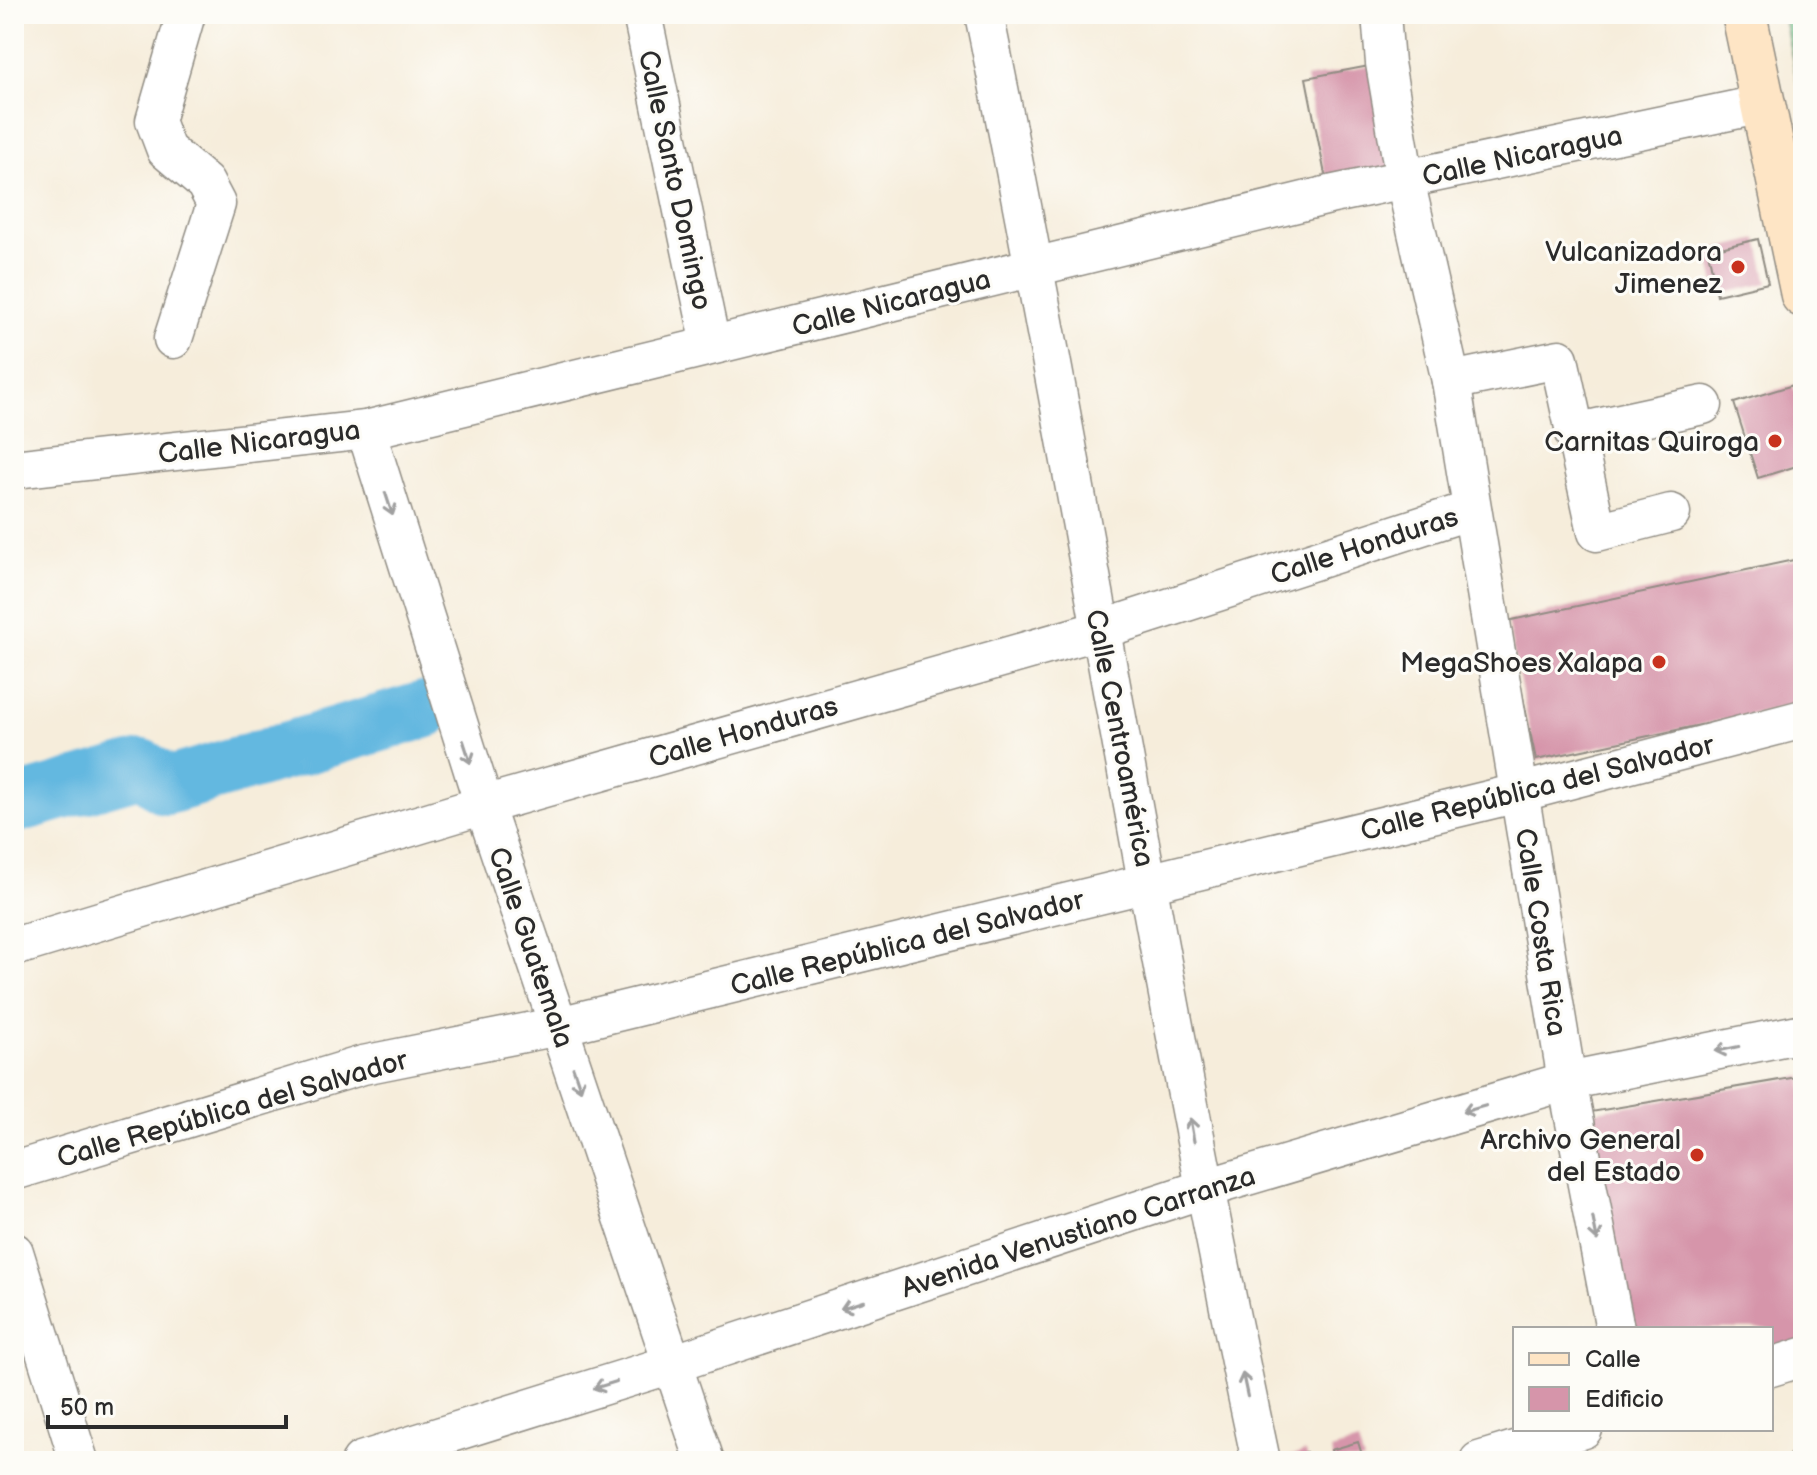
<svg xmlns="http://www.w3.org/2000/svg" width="1817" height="1475" font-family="'Balsamiq Sans',sans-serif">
  <rect width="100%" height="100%" fill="#fdfcf7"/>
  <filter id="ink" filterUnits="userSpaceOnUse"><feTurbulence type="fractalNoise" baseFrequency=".0125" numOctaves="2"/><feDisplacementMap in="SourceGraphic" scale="16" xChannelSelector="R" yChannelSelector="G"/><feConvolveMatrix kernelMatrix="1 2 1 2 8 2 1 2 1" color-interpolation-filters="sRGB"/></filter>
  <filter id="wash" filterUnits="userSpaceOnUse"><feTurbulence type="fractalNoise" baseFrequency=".006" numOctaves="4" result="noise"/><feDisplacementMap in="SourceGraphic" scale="32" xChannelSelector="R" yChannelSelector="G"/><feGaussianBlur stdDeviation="1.8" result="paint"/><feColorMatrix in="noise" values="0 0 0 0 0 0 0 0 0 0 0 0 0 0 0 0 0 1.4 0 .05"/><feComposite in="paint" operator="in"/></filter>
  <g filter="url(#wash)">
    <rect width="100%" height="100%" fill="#f6eddb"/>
    <polygon fill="#75cc91" stroke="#507c5e" stroke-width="2" points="1783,14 1803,14 1803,109"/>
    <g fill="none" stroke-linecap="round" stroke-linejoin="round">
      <polyline stroke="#63b8e0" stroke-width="58" points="14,805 142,768 167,786 424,710"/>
    </g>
    <g id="blocks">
      <g fill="#d695aa">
        <polygon points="1385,63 1405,180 1329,195 1306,78"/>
        <polygon points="1758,239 1768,283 1717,295 1708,251"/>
        <polygon points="1793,385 1803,419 1803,464 1758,478 1734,403"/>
        <polygon points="1803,558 1803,703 1536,760 1507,621"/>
        <polygon points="1803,1076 1803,1346 1771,1356 1771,1329 1619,1329 1585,1113"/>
        <polygon points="1803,1438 1803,1461 1784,1461"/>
        <polygon points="1358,1442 1364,1461 1334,1461 1331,1450"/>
        <polygon points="1306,1452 1308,1461 1276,1461 1276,1460"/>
      </g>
    </g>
  </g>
  <g filter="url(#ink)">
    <use href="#blocks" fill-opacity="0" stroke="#908c83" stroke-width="2"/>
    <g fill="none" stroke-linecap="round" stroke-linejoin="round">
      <g stroke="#908c83" stroke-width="41">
        <g id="minor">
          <polyline points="642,14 711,345"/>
          <path d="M984 14C1082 495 1158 981 1261 1461"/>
          <polyline points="1381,14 1385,63 1405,180 1451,381 1567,1081 1615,1329"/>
          <polyline points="173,339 216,204 205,183 166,150 155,121 186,14"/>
          <polyline points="1451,381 1559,359 1597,532 1671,513"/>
          <polyline points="366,430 484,805 705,1461"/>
          <polyline points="1574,433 1703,405"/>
          <polyline points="14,469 366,430 1329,195 1763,104"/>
          <polyline points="14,947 484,805 1100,630 1471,510"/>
          <polyline points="14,1171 363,1065 559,1026 1518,793 1803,719"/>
          <polyline points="14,1252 79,1461"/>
          <polyline points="1771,1367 1803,1357"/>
          <polyline points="361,1461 672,1364 1203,1189 1567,1081 1803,1033"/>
          <polyline points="1479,1461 1583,1429"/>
        </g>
      </g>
      <g stroke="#908c83" stroke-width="47">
        <polyline id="secondary" points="1744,14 1803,295"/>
      </g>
      <use href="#minor" stroke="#fff" stroke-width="38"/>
      <use href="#secondary" stroke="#fee5c5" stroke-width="44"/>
    </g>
    <defs><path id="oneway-shaft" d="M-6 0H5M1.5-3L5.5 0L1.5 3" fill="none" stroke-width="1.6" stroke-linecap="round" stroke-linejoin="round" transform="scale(2)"/></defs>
    <g stroke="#a0a0a0">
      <use href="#oneway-shaft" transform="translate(389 504) rotate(72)"/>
      <use href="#oneway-shaft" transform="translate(467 752) rotate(72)"/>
      <use href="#oneway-shaft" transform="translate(1727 1049) rotate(168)"/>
      <use href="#oneway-shaft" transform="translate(577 1079) rotate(71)"/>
      <use href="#oneway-shaft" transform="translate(1474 1109) rotate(164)"/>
      <use href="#oneway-shaft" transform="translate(1192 1130) rotate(-100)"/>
      <use href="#oneway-shaft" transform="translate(1595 1229) rotate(79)"/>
      <use href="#oneway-shaft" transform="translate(852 1305) rotate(162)"/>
      <use href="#oneway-shaft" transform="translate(605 1385) rotate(163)"/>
      <use href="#oneway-shaft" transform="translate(1245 1385) rotate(-102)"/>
    </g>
  </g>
  <g fill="#c8321e" stroke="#fdfcf7" stroke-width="3">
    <circle cx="1738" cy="267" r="8"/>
    <circle cx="1775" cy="441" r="8"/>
    <circle cx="1659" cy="662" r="8"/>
    <circle cx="1697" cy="1155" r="8"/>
  </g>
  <g text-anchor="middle" stroke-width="6" stroke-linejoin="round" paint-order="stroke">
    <g font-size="28" fill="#2b2b2b" stroke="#fdfcf7">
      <text transform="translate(1522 155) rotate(-12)" y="10">Calle Nicaragua</text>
      <text transform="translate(676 180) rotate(78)" y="10">Calle Santo Domingo</text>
      <text transform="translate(891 302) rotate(-14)" y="10">Calle Nicaragua</text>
      <text transform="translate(259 441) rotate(-7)" y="10">Calle Nicaragua</text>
      <text transform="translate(1364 545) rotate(-18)" y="10">Calle Honduras</text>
      <text transform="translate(743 731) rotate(-16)" y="10">Calle Honduras</text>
      <text transform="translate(1121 738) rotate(79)" y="10">Calle Centroamérica</text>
      <text transform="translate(1537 787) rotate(-14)" y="10">Calle República del Salvador</text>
      <text transform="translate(1542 932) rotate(81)" y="10">Calle Costa Rica</text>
      <text transform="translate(907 942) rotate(-14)" y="10">Calle República del Salvador</text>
      <text transform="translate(532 947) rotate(71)" y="10">Calle Guatemala</text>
      <text transform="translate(232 1108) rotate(-16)" y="10">Calle República del Salvador</text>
      <text transform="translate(1078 1231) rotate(-18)" y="10">Avenida Venustiano Carranza</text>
    </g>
    <g font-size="28" fill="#2b2b2b" stroke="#fdfcf7" text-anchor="end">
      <text x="1722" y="261">Vulcanizadora<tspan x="1722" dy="32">Jimenez</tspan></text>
      <text x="1759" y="451">Carnitas Quiroga</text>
      <text x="1643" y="672">MegaShoes Xalapa</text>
      <text x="1681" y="1149">Archivo General<tspan x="1681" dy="32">del Estado</tspan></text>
    </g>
  </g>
  <rect width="1817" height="1475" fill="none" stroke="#fdfcf7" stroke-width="48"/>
  <rect x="1513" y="1327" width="260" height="104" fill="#fdfcf7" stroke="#a9a8a5" stroke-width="2"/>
  <rect x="1529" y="1353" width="40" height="12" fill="#fee5c5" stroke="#a9a8a5" stroke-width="2"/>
  <text x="1585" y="1367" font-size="24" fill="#2b2b2b">Calle</text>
  <rect x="1529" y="1387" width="40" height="24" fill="#d695aa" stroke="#a9a8a5" stroke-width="2"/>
  <text x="1585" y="1407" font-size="24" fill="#2b2b2b">Edificio</text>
  <path d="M48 1415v12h238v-12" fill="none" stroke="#2b2b2b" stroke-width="4"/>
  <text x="60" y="1415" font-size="24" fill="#2b2b2b" stroke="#fdfcf7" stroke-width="6" paint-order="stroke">50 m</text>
</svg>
